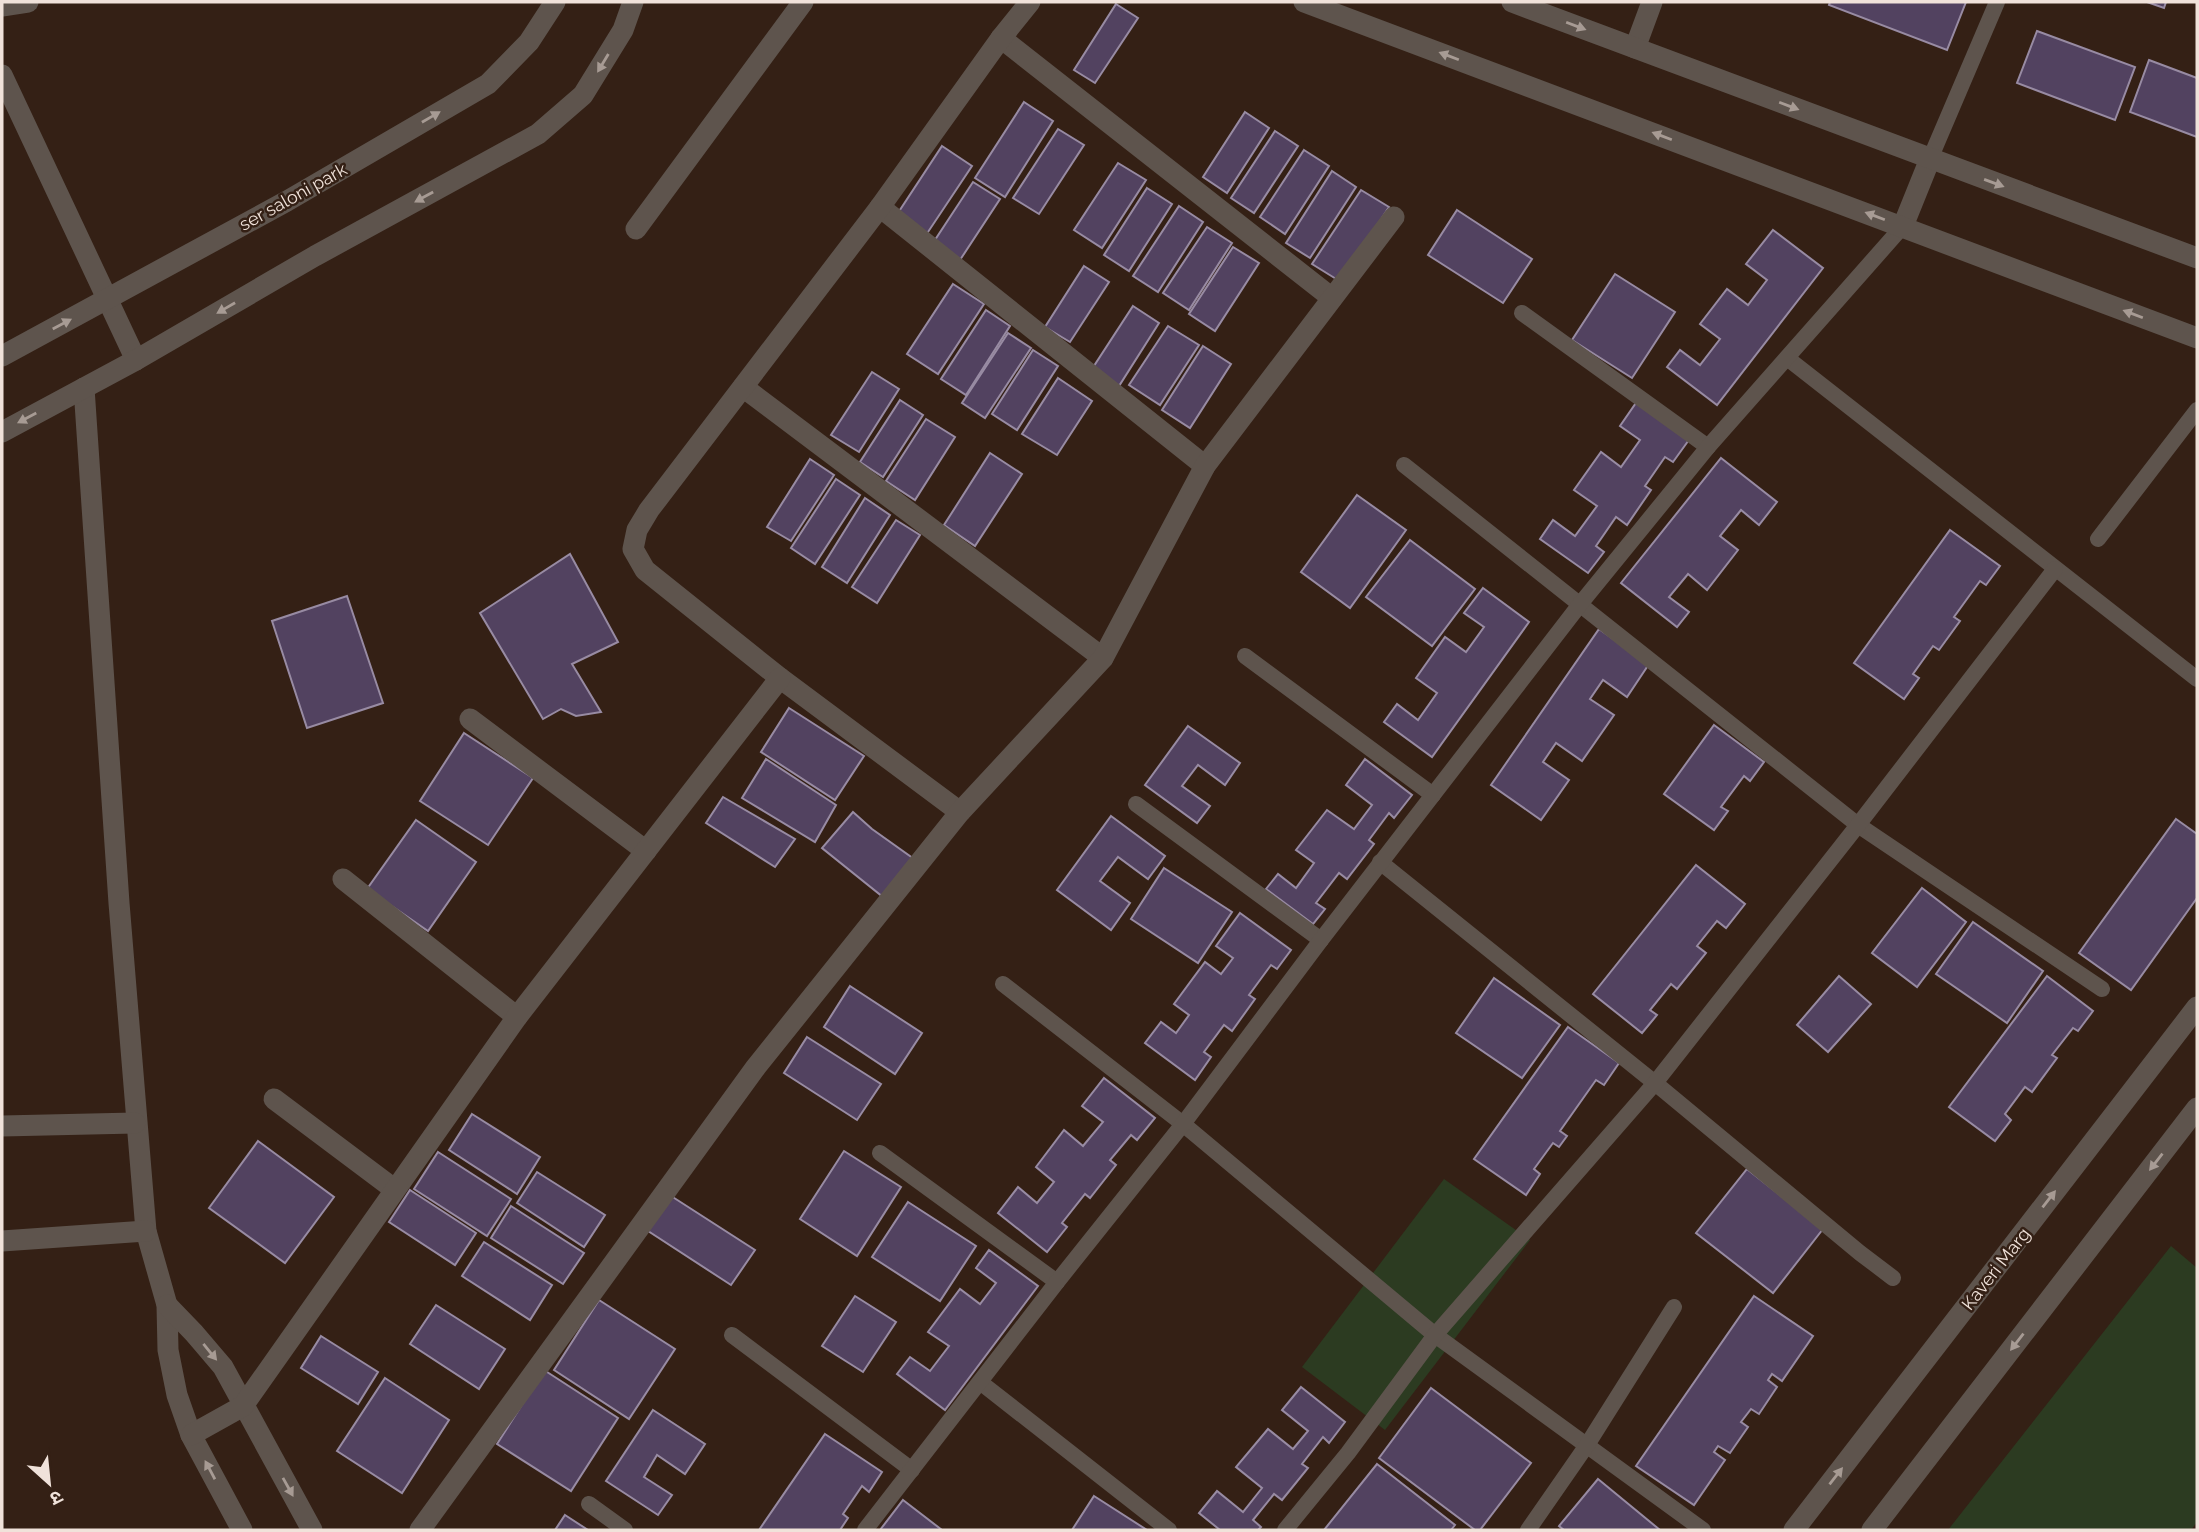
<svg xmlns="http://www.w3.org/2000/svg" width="2199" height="1532" font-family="Raleway,'Noto Sans Devanagari',sans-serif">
  <rect width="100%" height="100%" fill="#342015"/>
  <g fill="#2c3b21">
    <polygon points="1444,1179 1530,1240 1385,1430 1302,1367"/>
    <polygon points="2171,1246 2197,1268 2197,1522 2191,1530 1948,1530"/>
  </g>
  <g fill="#524260" stroke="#988ba3" stroke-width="2">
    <polygon points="1830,2 1966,2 1947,50 1829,5"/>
    <polygon points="2147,2 2166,2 2164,8"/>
    <polygon points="1116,4 1138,18 1095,83 1074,70"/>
    <polygon points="2037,31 2135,67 2115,120 2017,83"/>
    <polygon points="2149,60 2197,78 2197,137 2130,112"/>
    <polygon points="1024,102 1053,121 1005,197 975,178"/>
    <polygon points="1245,112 1269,128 1227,193 1203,177"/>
    <polygon points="1058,129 1084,145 1039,214 1013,198"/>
    <polygon points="1275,131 1298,146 1254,213 1231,198"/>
    <polygon points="942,146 972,166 926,235 896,216"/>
    <polygon points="1304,150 1329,166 1285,234 1260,217"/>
    <polygon points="1118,163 1146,180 1102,248 1074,230"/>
    <polygon points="1332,171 1356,187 1310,258 1286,243"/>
    <polygon points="973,182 1000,199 960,260 933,243"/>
    <polygon points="1147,188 1172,204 1129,271 1104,255"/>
    <polygon points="1361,190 1389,207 1341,282 1312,264"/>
    <polygon points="1179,206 1203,222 1158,292 1133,276"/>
    <polygon points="1457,210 1532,259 1503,303 1428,255"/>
    <polygon points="1207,227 1232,243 1189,310 1163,293"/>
    <polygon points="1773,230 1823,268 1717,405 1667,367 1680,350 1700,365 1720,339 1700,324 1727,289 1748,305 1767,280 1746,264"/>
    <polygon points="1233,247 1259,263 1215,331 1189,314"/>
    <polygon points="1084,266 1109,282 1070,342 1045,327"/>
    <polygon points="1615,274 1675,312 1632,378 1572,340"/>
    <polygon points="953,284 984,304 938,374 907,354"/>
    <polygon points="1133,306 1159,323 1119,386 1092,369"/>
    <polygon points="986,310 1010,326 966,395 941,379"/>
    <polygon points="1168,326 1199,345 1160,405 1129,385"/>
    <polygon points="1008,333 1031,348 985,418 962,403"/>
    <polygon points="1203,346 1231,364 1190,428 1162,410"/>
    <polygon points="1033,350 1058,366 1017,430 992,414"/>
    <polygon points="872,372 899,389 859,452 831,435"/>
    <polygon points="1058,378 1092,401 1057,455 1022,434"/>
    <polygon points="900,400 923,415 883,477 860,462"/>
    <polygon points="1638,400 1691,437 1673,462 1665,457 1645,486 1651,490 1627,525 1616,517 1596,546 1604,552 1588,573 1540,539 1553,520 1575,536 1597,506 1574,490 1601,452 1621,467 1640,440 1620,426"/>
    <polygon points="926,419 955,437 915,500 886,481"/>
    <polygon points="990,453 1022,474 975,546 944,525"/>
    <polygon points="1721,458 1777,502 1759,525 1741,510 1720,536 1738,550 1707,590 1688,574 1669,597 1689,612 1677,627 1621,583"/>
    <polygon points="810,459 834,475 791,541 767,527"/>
    <polygon points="836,479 860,495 815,564 791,548"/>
    <polygon points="1357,495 1406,530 1350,608 1301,572"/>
    <polygon points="865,498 890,515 847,583 822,567"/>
    <polygon points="896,520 920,535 877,603 852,587"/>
    <polygon points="1950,530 2000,566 1986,585 1980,581 1954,617 1960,621 1939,650 1933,646 1913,674 1919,678 1904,699 1854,663"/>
    <polygon points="1410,540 1475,589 1432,646 1366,597"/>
    <polygon points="570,554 618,642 572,664 601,712 576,716 561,709 543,719 480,613"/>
    <polygon points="1483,588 1529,622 1432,757 1384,722 1397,704 1418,720 1437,693 1416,678 1445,637 1466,652 1484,627 1464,613"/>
    <polygon points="347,596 383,703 307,728 272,621"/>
    <polygon points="1599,629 1649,664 1627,697 1603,680 1590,699 1614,715 1582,761 1556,743 1543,762 1569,780 1541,820 1491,785"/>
    <polygon points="789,708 864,756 835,800 761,752"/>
    <polygon points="1714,725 1764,762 1750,781 1744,776 1721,807 1728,811 1714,830 1664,794"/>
    <polygon points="1188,726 1240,763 1225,785 1198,765 1182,786 1210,806 1197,823 1145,785"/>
    <polygon points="464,733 533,778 488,845 420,801"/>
    <polygon points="766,759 836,805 815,842 742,798"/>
    <polygon points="1365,759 1412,795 1394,818 1389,813 1369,840 1374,844 1347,879 1339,873 1316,903 1325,909 1313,924 1266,889 1278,874 1296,888 1314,863 1296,850 1327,810 1354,829 1372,805 1346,785"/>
    <polygon points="723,797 795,839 775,867 706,823"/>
    <polygon points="853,812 872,829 914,859 883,897 822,848"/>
    <polygon points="1111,816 1165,856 1148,879 1118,857 1100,881 1130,903 1111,930 1057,890"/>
    <polygon points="2176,819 2197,834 2197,898 2131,990 2079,953"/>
    <polygon points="416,820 476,862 428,931 367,889"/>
    <polygon points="1696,865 1745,904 1726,928 1717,921 1697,946 1706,953 1677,989 1671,984 1650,1010 1657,1015 1642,1033 1593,994"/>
    <polygon points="1164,868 1232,912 1198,963 1131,919"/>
    <polygon points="1922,888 1966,922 1917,987 1872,953"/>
    <polygon points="1240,913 1291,950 1277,969 1271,965 1249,995 1255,999 1232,1031 1224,1025 1204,1052 1211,1057 1195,1080 1145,1043 1161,1022 1176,1033 1189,1015 1174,1004 1205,962 1221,974 1233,958 1216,946"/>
    <polygon points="1973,922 2043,971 2007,1023 1936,974"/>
    <polygon points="1839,976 1871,1004 1828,1052 1797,1025"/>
    <polygon points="2047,976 2093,1011 2078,1031 2073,1028 2052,1055 2057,1058 2032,1092 2025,1087 2005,1114 2011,1120 1995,1141 1949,1107"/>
    <polygon points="1494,978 1560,1025 1522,1078 1456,1033"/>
    <polygon points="850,986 922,1033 895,1074 824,1027"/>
    <polygon points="1568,1027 1619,1063 1604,1085 1596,1080 1560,1131 1567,1136 1559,1147 1553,1143 1534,1169 1540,1174 1526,1195 1474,1159"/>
    <polygon points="807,1037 881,1084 857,1120 784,1073"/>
    <polygon points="1104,1078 1155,1118 1137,1140 1131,1135 1110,1160 1116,1165 1090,1198 1085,1194 1062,1223 1067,1227 1047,1252 998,1213 1018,1187 1037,1203 1054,1182 1036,1167 1064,1130 1083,1146 1103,1122 1082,1106"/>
    <polygon points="472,1114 540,1157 517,1194 449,1150"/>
    <polygon points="258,1141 334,1197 285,1263 209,1208"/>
    <polygon points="844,1151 901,1187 857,1256 800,1219"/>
    <polygon points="438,1152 511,1199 487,1236 414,1189"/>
    <polygon points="1747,1169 1823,1229 1773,1293 1696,1233"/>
    <polygon points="537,1172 605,1215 584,1247 517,1203"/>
    <polygon points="410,1190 476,1233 455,1265 389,1222"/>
    <polygon points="668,1194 755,1250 731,1285 645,1229"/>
    <polygon points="908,1202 976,1246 940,1301 872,1257"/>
    <polygon points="511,1206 584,1253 563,1284 491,1238"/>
    <polygon points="484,1242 552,1285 530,1320 462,1276"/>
    <polygon points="989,1250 1038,1286 945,1410 897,1374 910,1357 930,1371 949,1346 928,1332 960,1289 980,1304 996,1283 976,1268"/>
    <polygon points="855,1296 896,1322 863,1372 822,1346"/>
    <polygon points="1754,1296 1813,1336 1782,1381 1772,1374 1768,1380 1777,1387 1759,1414 1751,1409 1741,1422 1748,1427 1730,1453 1718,1446 1714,1452 1725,1460 1694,1505 1636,1466"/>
    <polygon points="599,1300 675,1349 629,1419 554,1370"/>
    <polygon points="436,1305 505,1349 479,1389 410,1344"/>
    <polygon points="321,1336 378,1372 358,1404 301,1368"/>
    <polygon points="544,1370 618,1418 571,1491 497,1444"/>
    <polygon points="385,1378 449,1420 402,1493 337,1451"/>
    <polygon points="1301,1387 1345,1422 1329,1443 1323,1437 1302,1464 1308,1468 1282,1500 1274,1494 1253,1520 1261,1527 1258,1530 1220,1530 1199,1513 1217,1491 1243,1512 1262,1488 1236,1467 1268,1429 1293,1449 1308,1431 1282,1410"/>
    <polygon points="1431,1388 1531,1463 1480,1530 1475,1530 1379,1458"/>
    <polygon points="653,1410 705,1444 685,1474 657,1455 644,1477 672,1495 658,1515 606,1481"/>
    <polygon points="825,1434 882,1472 869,1492 862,1486 843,1514 848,1518 840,1530 759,1530"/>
    <polygon points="1377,1464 1455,1525 1451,1530 1324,1530"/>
    <polygon points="1598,1479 1660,1530 1564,1530 1559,1526"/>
    <polygon points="1094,1496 1147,1530 1072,1530"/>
    <polygon points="903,1500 942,1530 880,1530"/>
    <polygon points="565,1515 588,1530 555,1530"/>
  </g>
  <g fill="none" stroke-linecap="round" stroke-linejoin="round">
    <g stroke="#5e544d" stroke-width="16">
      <polyline points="1930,159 1997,2"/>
      <polyline points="1522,313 1708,447"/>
      <polyline points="1787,358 2197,679"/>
      <polyline points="1404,465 1858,825 2102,989"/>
      <polyline points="2098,539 2197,410"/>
      <polyline points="1245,656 1433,795"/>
      <polyline points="1136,804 1321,940"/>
      <polyline points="1380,862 1655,1083 1860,1253 1893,1278"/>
      <polyline points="1003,984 1183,1124 1435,1335 1703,1530"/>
      <polyline points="880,1153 1057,1282"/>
      <polyline points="732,1335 912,1470"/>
      <polyline points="980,1382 1169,1530"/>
      <polyline points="589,1504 625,1530"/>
      <polyline points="865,1530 1057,1282 1183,1124 1321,940 1581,603 1708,447 1903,226"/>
      <polyline points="1285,1530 1348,1453 1435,1335 1655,1083 1858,825 2055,569"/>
      <polyline points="1528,1530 1587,1445 1674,1307"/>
    </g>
    <g stroke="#5e544d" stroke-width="21">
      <polyline points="2,6 28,2"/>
      <polyline points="1001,38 1332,298"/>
      <polyline points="1635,48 1652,2"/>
      <polyline points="2,75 136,360"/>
      <polyline points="880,207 1205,466"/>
      <polyline points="1903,226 1930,159"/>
      <polyline points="636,229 803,2"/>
      <polyline points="743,387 1103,658"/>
      <polyline points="84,388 119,903 146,1231 167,1305 168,1350 177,1395 191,1435 242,1530"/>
      <polyline points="470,719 646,851"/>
      <polyline points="960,812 780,678 645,570 633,549 637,530 649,510 880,207 1001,38 1030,2"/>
      <polyline points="343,879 517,1017"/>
      <polyline points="274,1099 394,1189"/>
      <polyline points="2,1126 135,1123"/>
      <polyline points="2,1241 146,1231"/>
      <polyline points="167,1305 194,1333 223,1367 312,1530"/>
      <polyline points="191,1435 243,1406 517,1017 780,678"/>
      <polyline points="420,1530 756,1067 960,812 1103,658 1205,466 1394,217"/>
    </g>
    <g stroke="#5e544d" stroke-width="21">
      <polyline points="1304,2 2197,338"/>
      <polyline points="1512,2 2197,258"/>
      <polyline points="2,356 287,201 488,84 529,42 555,2"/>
      <polyline points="2,432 136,360 315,256 538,134 583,95 623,30 633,2"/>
      <polyline points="1794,1530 2197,1007"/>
      <polyline points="1872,1530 2197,1108"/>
    </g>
  </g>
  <defs><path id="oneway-solid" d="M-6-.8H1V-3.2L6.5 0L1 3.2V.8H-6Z" transform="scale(1.75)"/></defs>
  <g fill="#a79b94">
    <use href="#oneway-solid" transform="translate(1576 26) rotate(21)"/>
    <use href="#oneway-solid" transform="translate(1449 56) rotate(-159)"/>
    <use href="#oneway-solid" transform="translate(603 63) rotate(121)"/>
    <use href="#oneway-solid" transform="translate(1789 106) rotate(21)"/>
    <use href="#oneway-solid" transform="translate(431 117) rotate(-30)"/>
    <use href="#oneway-solid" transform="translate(1662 136) rotate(-159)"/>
    <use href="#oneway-solid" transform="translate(1994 183) rotate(20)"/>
    <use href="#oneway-solid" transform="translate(424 197) rotate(151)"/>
    <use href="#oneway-solid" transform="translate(1875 216) rotate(-159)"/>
    <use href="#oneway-solid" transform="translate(226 308) rotate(150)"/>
    <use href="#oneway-solid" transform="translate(2133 314) rotate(-159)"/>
    <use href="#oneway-solid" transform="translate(62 324) rotate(-28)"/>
    <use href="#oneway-solid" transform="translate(27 418) rotate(152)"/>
    <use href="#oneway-solid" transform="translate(2156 1162) rotate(128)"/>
    <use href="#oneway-solid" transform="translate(2049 1199) rotate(-52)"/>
    <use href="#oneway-solid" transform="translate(2017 1342) rotate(128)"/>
    <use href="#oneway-solid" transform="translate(210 1352) rotate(51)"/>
    <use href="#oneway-solid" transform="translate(210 1470) rotate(-118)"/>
    <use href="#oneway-solid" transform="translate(1836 1476) rotate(-52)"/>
    <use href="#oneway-solid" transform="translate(288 1487) rotate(61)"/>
  </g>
  <g text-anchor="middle" stroke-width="5" stroke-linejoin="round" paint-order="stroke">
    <g font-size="18" fill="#f0e2da" stroke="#342015">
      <text transform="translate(293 197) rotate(-29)" y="6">ser saloni park</text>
      <text transform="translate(1996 1269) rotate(-52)" y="6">Kaveri Marg</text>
    </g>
  </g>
  <rect width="2199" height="1532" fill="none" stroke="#f0e2da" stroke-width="7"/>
  <g transform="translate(49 1483) rotate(153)" stroke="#342015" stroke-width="5" paint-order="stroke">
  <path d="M0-5L12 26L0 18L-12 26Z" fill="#f0e2da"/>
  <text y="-10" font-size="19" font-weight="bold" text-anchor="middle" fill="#f0e2da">उ</text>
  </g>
</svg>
